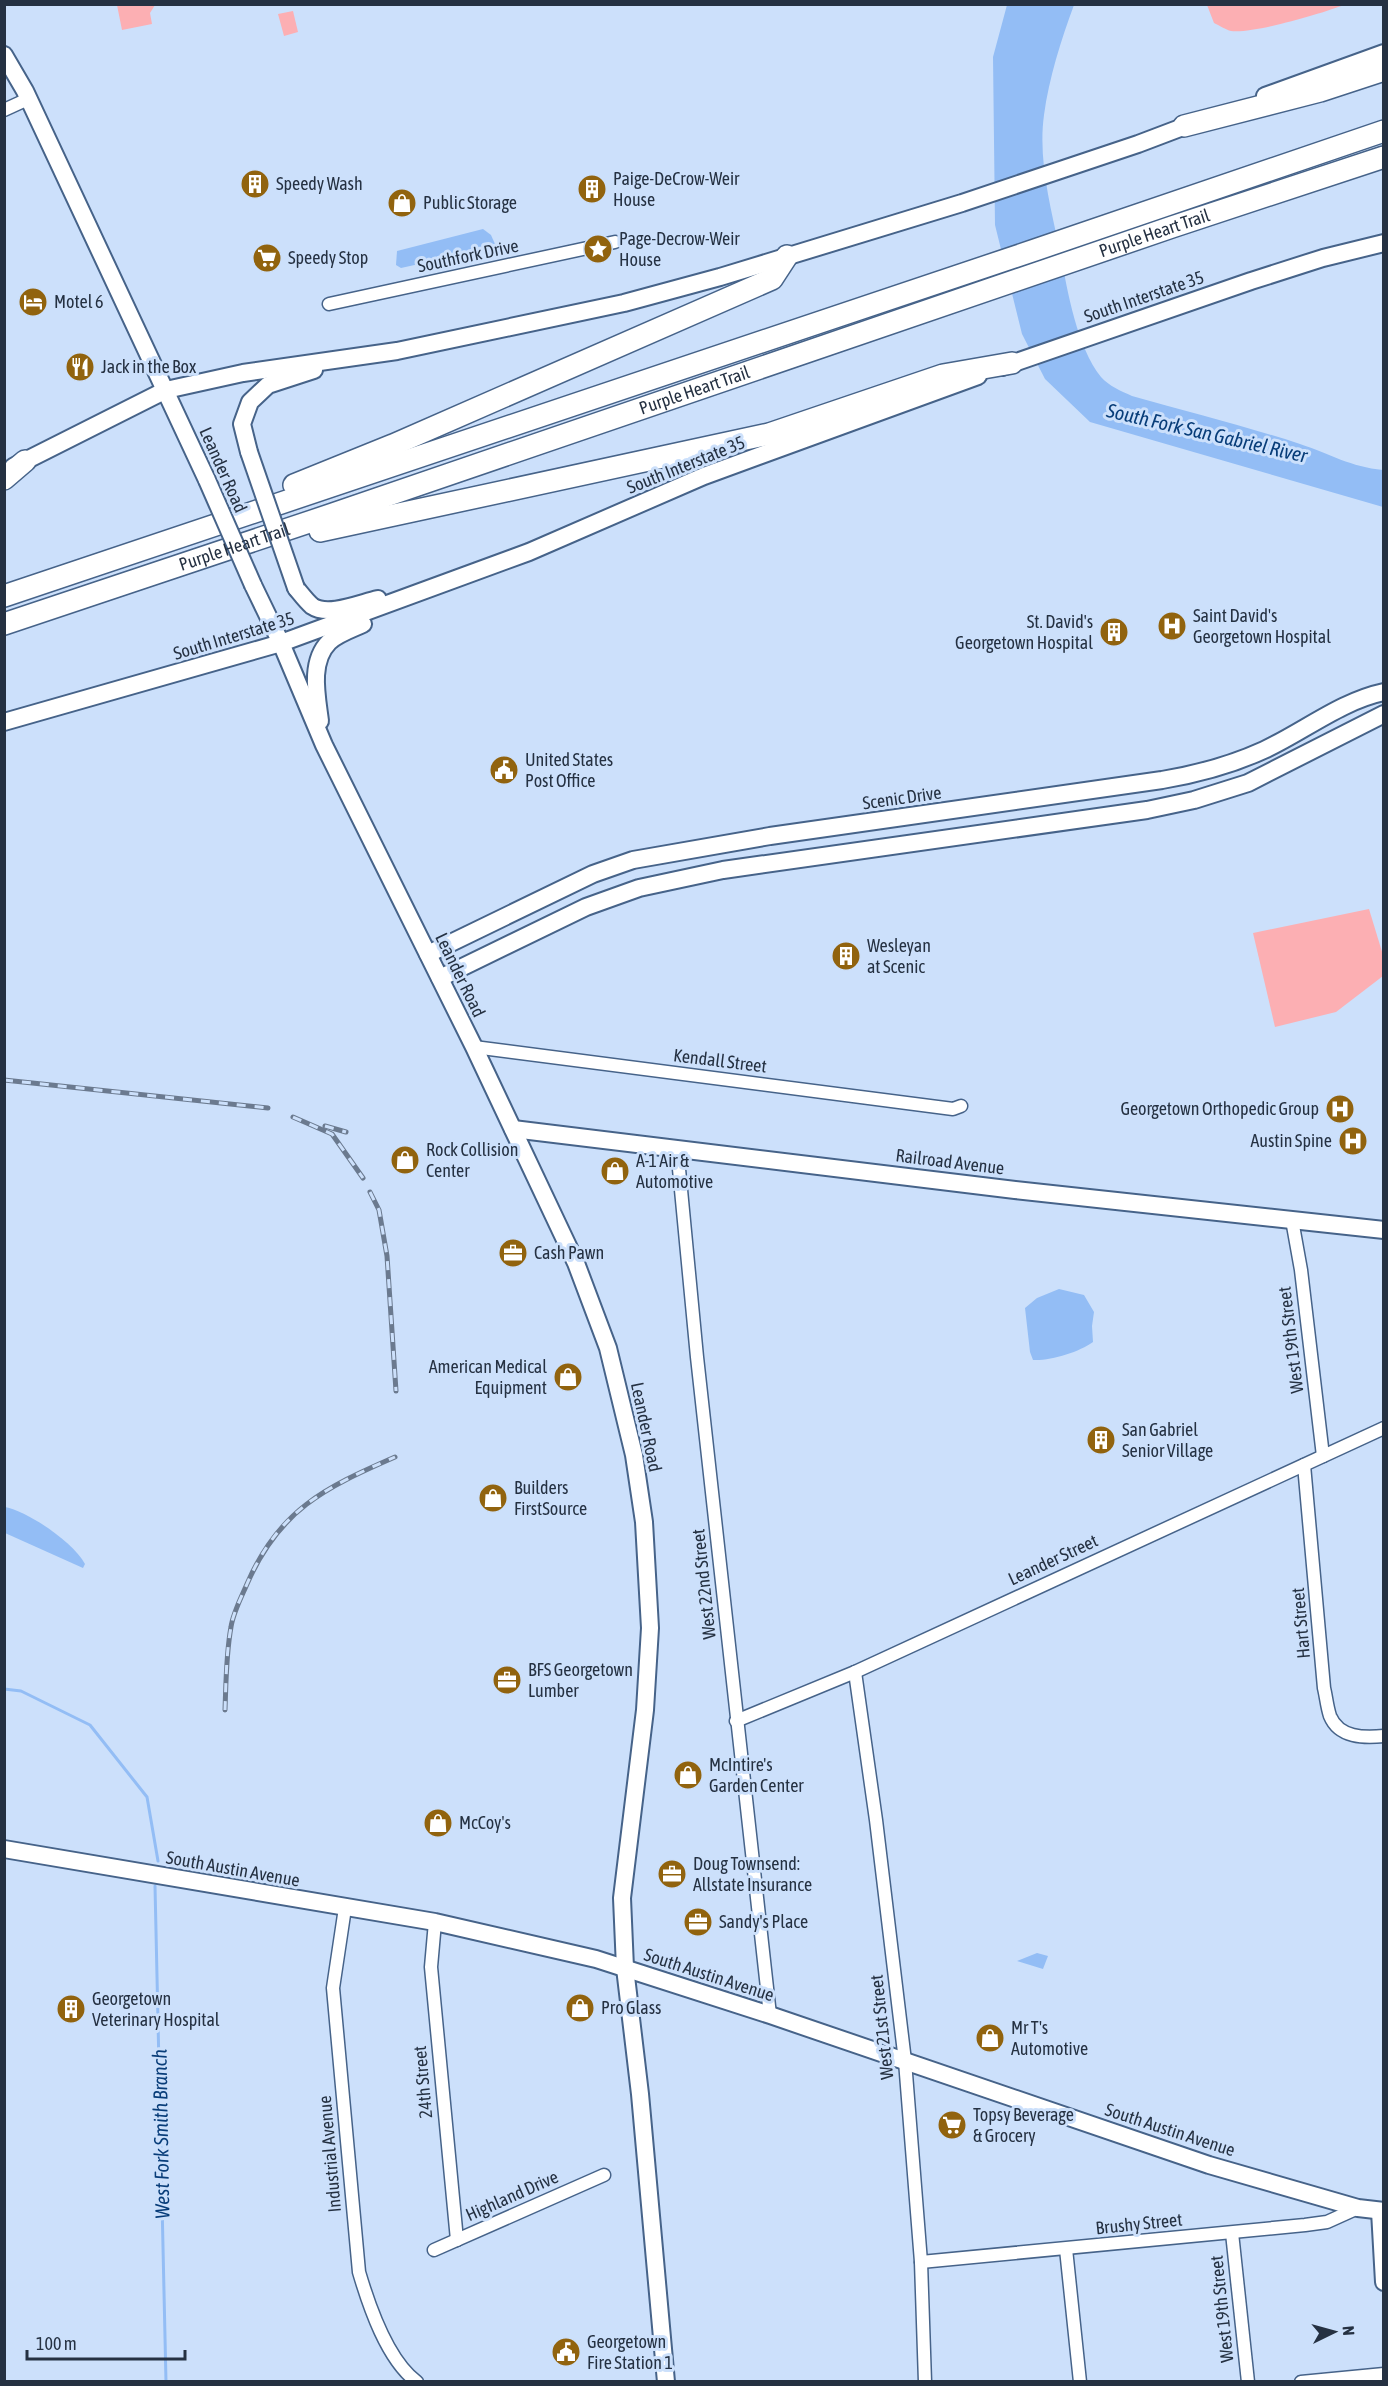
<svg xmlns="http://www.w3.org/2000/svg" width="1388" height="2386" font-family="'Asap Condensed',sans-serif">
  <rect width="100%" height="100%" fill="#cce0fb"/>
  <g fill="#fcafb3">
    <polygon points="117,5 155,5 150,13 152,24 122,30"/>
    <path d="M1207 5H1344C1323 13 1253 34 1231 31 1226 30 1219 25 1214 23Z"/>
    <polygon points="293,11 298,32 284,36 278,14"/>
    <polygon points="1369,909 1383,955 1383,976 1336,1012 1275,1027 1253,933"/>
  </g>
  <g fill="#93bdf5">
    <path d="M1007 5H1074C1061 40 1049 78 1044 115 1038 159 1050 204 1059 247 1067 286 1075 344 1101 377 1109 386 1121 391 1132 396 1188 412 1245 426 1300 444 1330 454 1351 467 1383 470V507L1090 422 1045 379 1022 334 995 225 993 57Z"/>
    <polygon points="483,229 491,235 495,244 491,248 401,268 396,265 397,251"/>
    <path d="M1059 1289 1084 1295 1094 1312 1092 1326 1093 1342C1079 1352 1051 1361 1033 1360L1030 1352 1025 1308 1037 1298Z"/>
    <path d="M5 1507C29 1512 73 1542 85 1564L83 1568 5 1533Z"/>
    <polygon points="1037,1953 1048,1956 1043,1969 1017,1961"/>
  </g>
  <g fill="none" stroke-linecap="round" stroke-linejoin="round">
    <g stroke="#93bdf5" stroke-width="3">
      <polyline points="4,1689 21,1691 90,1725 147,1797 158,1861"/>
      <polyline points="155,1886 166,2382"/>
    </g>
    <g stroke="#466389" stroke-width="15">
      <g id="street">
        <polyline points="4,110 28,99"/>
        <polyline points="329,304 615,242"/>
        <polyline points="474,1047 953,1109 961,1106"/>
        <polyline points="677,1148 697,1357 770,2015"/>
        <polyline points="1292,1220 1301,1270 1323,1456"/>
        <path d="M1304 1465 1324 1688C1326 1696 1327 1707 1330 1716 1339 1738 1364 1738 1384 1736"/>
        <polyline points="855,1672 876,1820 905,2061 921,2262 925,2382"/>
        <polyline points="736,1721 855,1672 1384,1428"/>
        <path d="M345 1908 333 1988 359 2272C369 2306 387 2360 417 2382"/>
        <polyline points="435,1922 431,1967 457,2240"/>
        <polyline points="1232,2233 1248,2382"/>
        <polyline points="1066,2249 1080,2382"/>
        <polyline points="434,2250 604,2175"/>
        <polyline points="921,2262 1305,2225 1327,2222 1358,2208"/>
        <polyline points="1301,2382 1384,2374"/>
      </g>
    </g>
    <g stroke="#466389" stroke-width="20">
      <g id="secondary">
        <polyline points="4,55 25,91 207,480"/>
        <polyline points="1265,96 1384,53"/>
        <polyline points="1002,367 1251,281 1323,258 1384,243"/>
        <polyline points="249,452 242,424 250,402 268,385 314,370"/>
        <polyline points="13,467 166,390 243,373 397,351 624,303 720,277 962,203 1138,144 1196,122"/>
        <polyline points="253,585 281,643 324,745 474,1047 576,1263 608,1348 634,1455 644,1522 650,1628 645,1710 622,1898 625,1968 640,2094 666,2382"/>
        <path d="M296 588C301 594 306 601 312 606 328 617 360 603 378 599"/>
        <path d="M320 721C317 697 309 662 329 642 337 634 352 629 363 624"/>
        <polyline points="4,722 281,643 529,552 704,476 978,376"/>
        <path d="M428 954 593 874 633 860 770 836 1162 780C1198 774 1231 765 1264 750 1303 732 1341 701 1384 692"/>
        <polyline points="440,978 586,907 639,888 723,870 1147,810 1194,800 1248,783 1384,714"/>
        <polyline points="513,1129 1015,1190 1384,1230"/>
        <polyline points="4,1849 435,1922 596,1959 770,2015 1209,2165 1358,2208 1384,2211"/>
        <polyline points="1380,2211 1384,2282"/>
      </g>
    </g>
    <g stroke="#466389" stroke-width="24">
      <g id="highway">
        <polyline points="1184,126 1320,91 1384,70"/>
        <polyline points="4,479 25,461"/>
        <polyline points="294,485 393,445 772,279 787,256"/>
        <polyline points="320,531 769,434 943,375 1012,363"/>
        <polyline points="4,596 1035,250 1384,131"/>
        <path id="s1" d="M4 624 333 514 1172 227 1384 157"/>
      </g>
    </g>
    <use href="#street" stroke="#fff" stroke-width="12"/>
    <use href="#secondary" stroke="#fff" stroke-width="16"/>
    <use href="#highway" stroke="#fff" stroke-width="21"/>
    <g stroke="#6b7a8f" stroke-width="5">
      <g id="rail">
        <polyline points="4,1080 268,1108"/>
        <polyline points="293,1117 332,1134 363,1178"/>
        <polyline points="325,1126 346,1132"/>
        <polyline points="370,1192 379,1210 387,1256 396,1391"/>
        <path d="M225 1710C226 1683 226 1654 231 1627 233 1613 241 1598 247 1584 279 1510 324 1488 395 1457"/>
      </g>
    </g>
    <use href="#rail" stroke="#cce0fb" stroke-width="3" stroke-dasharray="9" stroke-linecap="butt"/>
    <g stroke="#466389" stroke-width="20" stroke-linecap="butt">
      <g id="secondary-bridge">
        <polyline points="249,452 296,588"/>
        <polyline points="207,480 253,585"/>
      </g>
    </g>
    <use href="#secondary-bridge" stroke="#fff" stroke-width="16"/>
  </g>
  <defs>
    <g id="building-disc" transform="scale(1.5)"><circle r="9.5" fill="#91630e" stroke="#cce0fb"/><path d="M-4-6H4V6H1V3H-1V6H-4ZM-2.5-4.3h1.7v1.8h-1.7ZM.8-4.3h1.7v1.8H.8ZM-2.5-1h1.7V.8h-1.7ZM.8-1h1.7V.8H.8Z" fill="#fff"/></g>
    <g id="shop-disc" transform="scale(1.5)"><circle r="9.5" fill="#91630e" stroke="#cce0fb"/><path d="M-5-2.5h2.3a2.7 3.5 0 0 1 5.4 0H5L5.5 6h-11ZM-1.5-2.5h3a1.5 2.3 0 0 0-3 0Z" fill="#fff"/></g>
    <g id="sight-disc" transform="scale(1.5)"><circle r="9.5" fill="#91630e" stroke="#cce0fb"/><path d="M0-6L1.8-2.2L6-1.7L2.9 1.2L3.7 5.4L0 3.3L-3.7 5.4L-2.9 1.2L-6-1.7L-1.8-2.2Z" fill="#fff"/></g>
    <g id="supermarket-disc" transform="scale(1.5)"><circle r="9.5" fill="#91630e" stroke="#cce0fb"/><path d="M-6-5.5h2.5l.6 2H6L4.5 2H-2.5L-4.4-4H-6ZM-1.5 3.2a1.3 1.3 0 1 0 .1 0ZM3 3.2a1.3 1.3 0 1 0 .1 0Z" fill="#fff"/></g>
    <g id="hotel-disc" transform="scale(1.5)"><circle r="9.5" fill="#91630e" stroke="#cce0fb"/><path d="M-6-4.5h1.5V1H6V5H4.5V3h-9V5H-6ZM-4 0a1.8 1.8 0 1 1 3.6 0ZM.5 0V-2.5h3Q6-2.5 6 0Z" fill="#fff"/></g>
    <g id="restaurant-disc" transform="scale(1.5)"><circle r="9.5" fill="#91630e" stroke="#cce0fb"/><path d="M-5-6h1v4h1v-4h1v4h1v-4h1v5L-1.5 .5V6h-2V.5L-5-1ZM5-6V6H3V1.5H1.5Q1.5-4 5-6Z" fill="#fff"/></g>
    <g id="hospital-disc" transform="scale(1.5)"><circle r="9.5" fill="#91630e" stroke="#cce0fb"/><path d="M-5-5h3v3.5h4V-5h3V5h-3V1.5h-4V5h-3Z" fill="#fff"/></g>
    <g id="civic-disc" transform="scale(1.5)"><circle r="9.5" fill="#91630e" stroke="#cce0fb"/><path d="M-.6-6.5H3V-4.5H.6V-3L4-1V1h2V6H-6V1h2V-1L-.6-3ZM-1.2 2.5V6h2.4V2.5Z" fill="#fff"/></g>
    <g id="office-disc" transform="scale(1.5)"><circle r="9.5" fill="#91630e" stroke="#cce0fb"/><path d="M-6-3h4V-5.5h4V-3h4V5H-6ZM-1-4.5V-3h2v-1.5ZM-6 0V1H6V0Z" fill="#fff"/></g>
  </defs>
  <g fill-rule="evenodd">
    <use href="#building-disc" x="255" y="184"/>
    <use href="#building-disc" x="592" y="189"/>
    <use href="#shop-disc" x="402" y="203"/>
    <use href="#sight-disc" x="598" y="249"/>
    <use href="#supermarket-disc" x="267" y="258"/>
    <use href="#hotel-disc" x="33" y="302"/>
    <use href="#restaurant-disc" x="80" y="367"/>
    <use href="#hospital-disc" x="1172" y="626"/>
    <use href="#building-disc" x="1114" y="632"/>
    <use href="#civic-disc" x="504" y="770"/>
    <use href="#building-disc" x="846" y="956"/>
    <use href="#hospital-disc" x="1340" y="1109"/>
    <use href="#hospital-disc" x="1353" y="1141"/>
    <use href="#shop-disc" x="405" y="1160"/>
    <use href="#shop-disc" x="615" y="1171"/>
    <use href="#office-disc" x="513" y="1253"/>
    <use href="#shop-disc" x="568" y="1377"/>
    <use href="#building-disc" x="1101" y="1440"/>
    <use href="#shop-disc" x="493" y="1498"/>
    <use href="#office-disc" x="507" y="1680"/>
    <use href="#shop-disc" x="688" y="1775"/>
    <use href="#shop-disc" x="438" y="1823"/>
    <use href="#office-disc" x="672" y="1874"/>
    <use href="#office-disc" x="698" y="1922"/>
    <use href="#shop-disc" x="580" y="2008"/>
    <use href="#building-disc" x="71" y="2009"/>
    <use href="#shop-disc" x="990" y="2038"/>
    <use href="#supermarket-disc" x="952" y="2125"/>
    <use href="#civic-disc" x="566" y="2352"/>
  </g>
  <g text-anchor="middle" stroke-width="6" stroke-linejoin="round" paint-order="stroke">
    <g font-size="18" fill="#253142" stroke="#cce0fb" text-anchor="start">
      <text x="613" y="185">Paige-DeCrow-Weir<tspan x="613" dy="21">House</tspan></text>
      <text x="276" y="190">Speedy Wash</text>
      <text x="423" y="209">Public Storage</text>
      <text x="619" y="245">Page-Decrow-Weir<tspan x="619" dy="21">House</tspan></text>
      <text x="288" y="264">Speedy Stop</text>
      <text x="54" y="308">Motel 6</text>
      <text x="101" y="373">Jack in the Box</text>
      <text x="1193" y="622">Saint David's<tspan x="1193" dy="21">Georgetown Hospital</tspan></text>
      <text x="1093" y="628" text-anchor="end">St. David's<tspan x="1093" dy="21">Georgetown Hospital</tspan></text>
      <text x="525" y="766">United States<tspan x="525" dy="21">Post Office</tspan></text>
      <text x="867" y="952">Wesleyan<tspan x="867" dy="21">at Scenic</tspan></text>
      <text x="1319" y="1115" text-anchor="end">Georgetown Orthopedic Group</text>
      <text x="1332" y="1147" text-anchor="end">Austin Spine</text>
      <text x="426" y="1156">Rock Collision<tspan x="426" dy="21">Center</tspan></text>
      <text x="636" y="1167">A-1 Air &amp;<tspan x="636" dy="21">Automotive</tspan></text>
      <text x="534" y="1259">Cash Pawn</text>
      <text x="547" y="1373" text-anchor="end">American Medical<tspan x="547" dy="21">Equipment</tspan></text>
      <text x="1122" y="1436">San Gabriel<tspan x="1122" dy="21">Senior Village</tspan></text>
      <text x="514" y="1494">Builders<tspan x="514" dy="21">FirstSource</tspan></text>
      <text x="528" y="1676">BFS Georgetown<tspan x="528" dy="21">Lumber</tspan></text>
      <text x="709" y="1771">McIntire's<tspan x="709" dy="21">Garden Center</tspan></text>
      <text x="459" y="1829">McCoy's</text>
      <text x="693" y="1870">Doug Townsend:<tspan x="693" dy="21">Allstate Insurance</tspan></text>
      <text x="719" y="1928">Sandy's Place</text>
      <text x="92" y="2005">Georgetown<tspan x="92" dy="21">Veterinary Hospital</tspan></text>
      <text x="601" y="2014">Pro Glass</text>
      <text x="1011" y="2034">Mr T's<tspan x="1011" dy="21">Automotive</tspan></text>
      <text x="973" y="2121">Topsy Beverage<tspan x="973" dy="21">&amp; Grocery</tspan></text>
      <text x="587" y="2348">Georgetown<tspan x="587" dy="21">Fire Station 1</tspan></text>
    </g>
    <g font-size="18" fill="#253142" stroke="#cce0fb">
      <text dy="6" stroke="none"><textPath href="#s1" startOffset="1215">Purple Heart Trail</textPath></text>
      <text transform="translate(468 256) rotate(-12)" y="6">Southfork Drive</text>
      <text transform="translate(1144 297) rotate(-19)" y="6">South Interstate 35</text>
      <text dy="6" stroke="none"><textPath href="#s1" startOffset="729">Purple Heart Trail</textPath></text>
      <text transform="translate(686 465) rotate(-22)" y="6">South Interstate 35</text>
      <text transform="translate(223 470) rotate(66)" y="6">Leander Road</text>
      <text dy="6" stroke="none"><textPath href="#s1" startOffset="243">Purple Heart Trail</textPath></text>
      <text transform="translate(234 636) rotate(-17)" y="6">South Interstate 35</text>
      <text transform="translate(902 798) rotate(-8)" y="6">Scenic Drive</text>
      <text transform="translate(460 975) rotate(64)" y="6">Leander Road</text>
      <text transform="translate(720 1061) rotate(7)" y="6">Kendall Street</text>
      <text transform="translate(950 1162) rotate(7)" y="6">Railroad Avenue</text>
      <text transform="translate(1291 1340) rotate(-97)" y="6">West 19th Street</text>
      <text transform="translate(646 1427) rotate(78)" y="6">Leander Road</text>
      <text transform="translate(1053 1560) rotate(-25)" y="6">Leander Street</text>
      <text transform="translate(704 1584) rotate(-96)" y="6">West 22nd Street</text>
      <text transform="translate(1301 1623) rotate(-95)" y="6">Hart Street</text>
      <text transform="translate(233 1869) rotate(10)" y="6">South Austin Avenue</text>
      <text transform="translate(709 1975) rotate(18)" y="6">South Austin Avenue</text>
      <text transform="translate(882 2027) rotate(-96)" y="6">West 21st Street</text>
      <text transform="translate(423 2082) rotate(-95)" y="6">24th Street</text>
      <text transform="translate(1170 2130) rotate(18)" y="6">South Austin Avenue</text>
      <text transform="translate(330 2154) rotate(-95)" y="6">Industrial Avenue</text>
      <text transform="translate(512 2196) rotate(-24)" y="6">Highland Drive</text>
      <text transform="translate(1139 2224) rotate(-6)" y="6">Brushy Street</text>
      <text transform="translate(1222 2309) rotate(-96)" y="6">West 19th Street</text>
    </g>
    <g font-size="20" font-style="italic" fill="#083d79" stroke="#cce0fb">
      <text transform="translate(1207 433) rotate(13)" y="7">South Fork San Gabriel River</text>
      <text transform="translate(161 2134) rotate(-91)" y="7">West Fork Smith Branch</text>
    </g>
  </g>
  <rect width="1388" height="2386" fill="none" stroke="#253142" stroke-width="12"/>
  <g transform="translate(1334 2332) rotate(85)" stroke="#cce0fb" stroke-width="4.5" paint-order="stroke">
  <path d="M0-4.5L10 22L0 15L-10 22Z" fill="#253142"/>
  <text y="-9" font-size="16" font-weight="bold" text-anchor="middle" fill="#253142">N</text>
  </g>
  <path d="M27 2350v9h158v-9" fill="none" stroke="#253142" stroke-width="3"/>
  <text x="36" y="2350" font-size="18" fill="#253142" stroke="#cce0fb" stroke-width="4.5" paint-order="stroke">100 m</text>
</svg>
